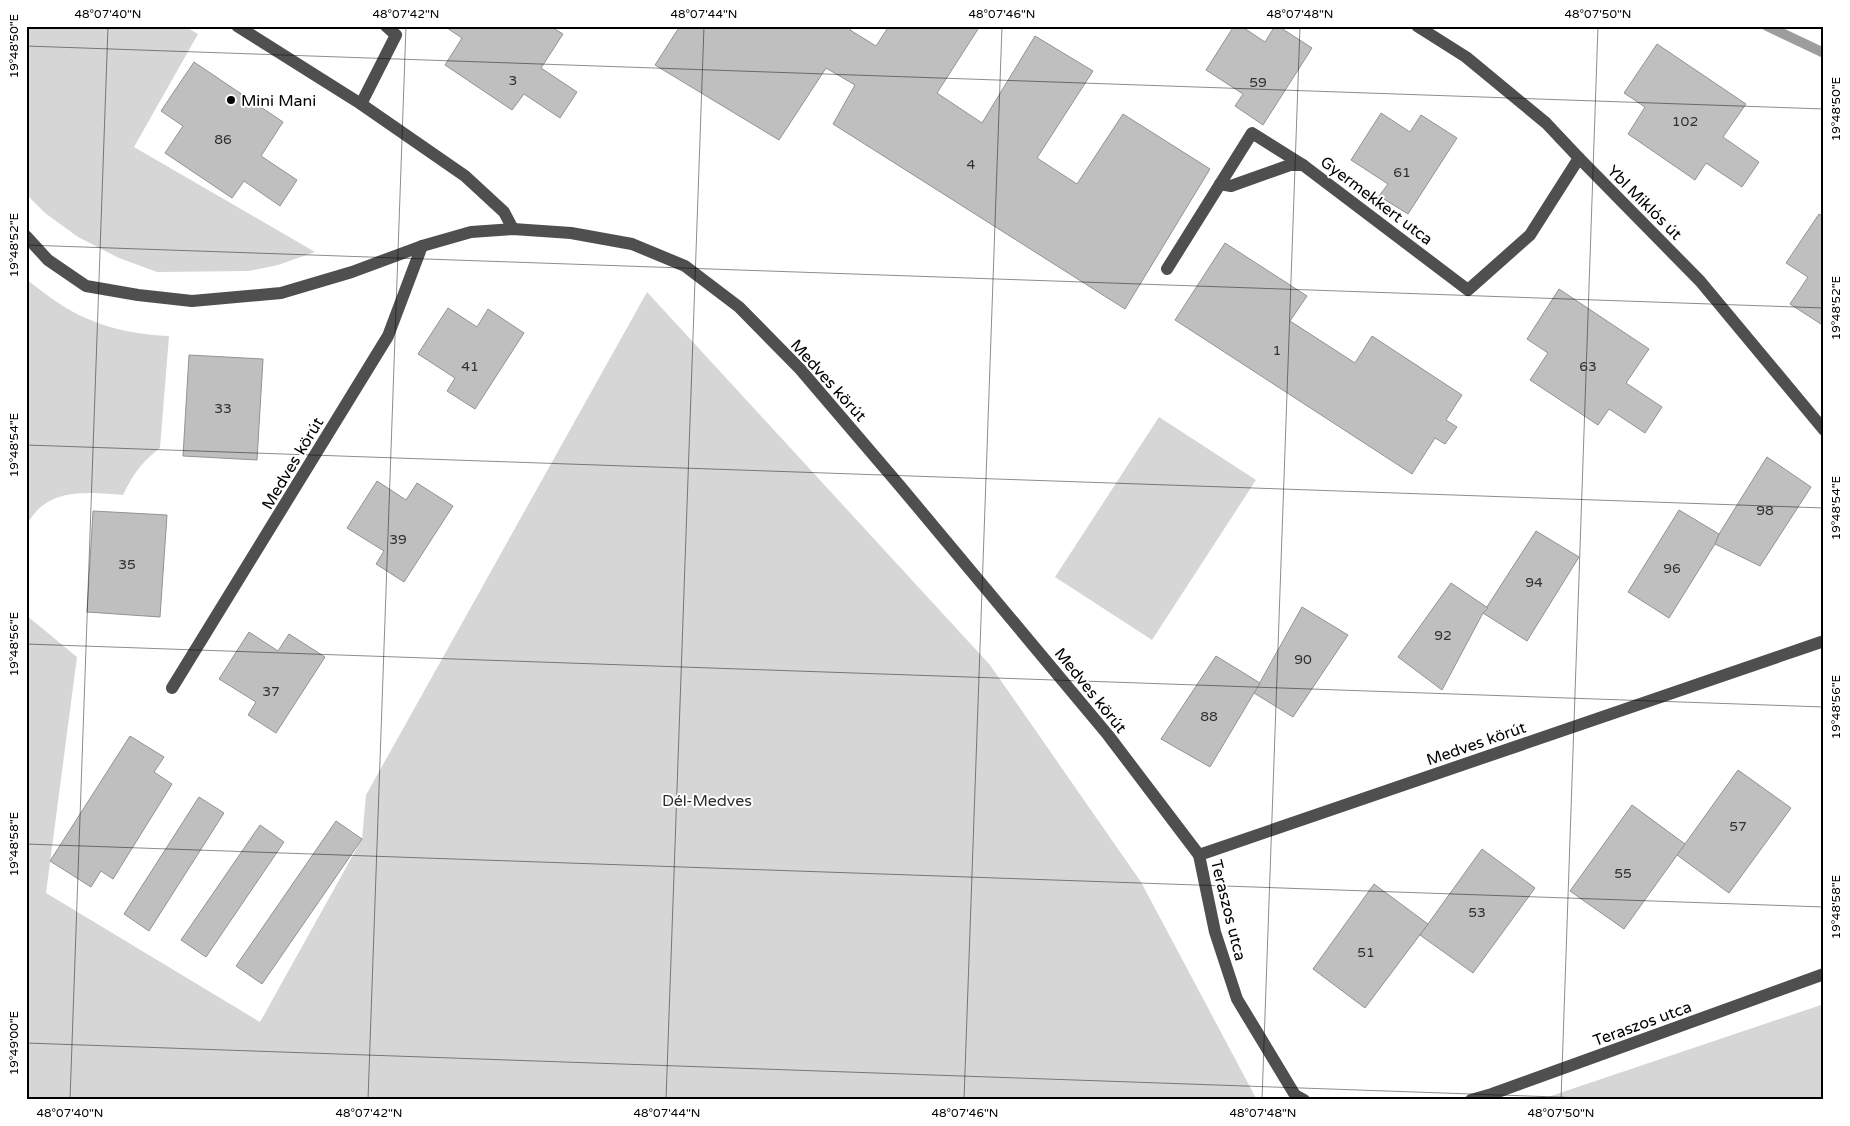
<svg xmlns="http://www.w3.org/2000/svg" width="1850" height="1126" font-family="'Varela Round',sans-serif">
  <rect width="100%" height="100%" fill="#fff"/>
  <g fill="#d6d6d6">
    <polygon points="26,26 184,26 198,34 134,147 315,252 278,265 249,271 157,272 119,258 78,237 45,213 26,194"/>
    <path d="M26 279C44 293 67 311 88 319 113 330 142 335 169 336L160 448C141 463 134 473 123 495 98 493 63 489 42 506 36 510 31 519 26 524Z"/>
    <polygon points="647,292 990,665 1141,882 1257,1100 26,1100 26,615 77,657 46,893 260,1022 362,839 366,795"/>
    <polygon points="1159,417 1256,480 1152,640 1055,577"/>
    <polygon points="1824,1004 1824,1100 1539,1100"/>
  </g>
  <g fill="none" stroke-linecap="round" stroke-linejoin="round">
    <polyline stroke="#9d9d9d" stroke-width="10" points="1767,26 1824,53"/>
  </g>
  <g fill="#bfbfbf" stroke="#939393">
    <polygon points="444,26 550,26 563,34 541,68 577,92 560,118 524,94 512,110 445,65 462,38"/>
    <polygon points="680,26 853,26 850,30 876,46 889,26 980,26 937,93 982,123 1035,36 1093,71 1037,158 1077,184 1123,114 1210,169 1125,309 833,124 855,85 826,68 779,140 655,65"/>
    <polygon points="1234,26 1241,26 1265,42 1275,26 1278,26 1312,48 1263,125 1235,106 1243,94 1206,70"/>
    <polygon points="1657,44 1746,104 1723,137 1759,162 1742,187 1706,163 1695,180 1628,134 1645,107 1624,93"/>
    <polygon points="194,62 283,122 261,156 297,180 280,206 244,181 232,198 165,153 183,126 161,111"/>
    <polygon points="1381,113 1410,132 1421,115 1457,138 1408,214 1379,196 1388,184 1351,160"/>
    <polygon points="1819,214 1824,217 1824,326 1790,304 1808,277 1786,263"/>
    <polygon points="1225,243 1307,296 1290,321 1355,363 1372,336 1462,395 1446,420 1457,427 1445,444 1435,438 1412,474 1175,320"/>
    <polygon points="1559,289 1649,349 1626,383 1662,407 1645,433 1609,409 1598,425 1530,380 1548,353 1527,339"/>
    <polygon points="448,308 477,327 488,309 524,333 475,409 447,391 455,378 418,354"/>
    <polygon points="189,355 263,359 257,460 183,456"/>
    <polygon points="1767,457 1811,487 1760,566 1715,544 1719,534"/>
    <polygon points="377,481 406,500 417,483 453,506 404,582 376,564 384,551 347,528"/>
    <polygon points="1679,510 1719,534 1715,544 1669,618 1628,592"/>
    <polygon points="93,511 167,515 160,617 87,612"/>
    <polygon points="1536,531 1579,557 1527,641 1483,613"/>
    <polygon points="1451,583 1488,608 1483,613 1442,690 1398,657"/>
    <polygon points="1302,607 1348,635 1293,717 1254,693"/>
    <polygon points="249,632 278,651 289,634 325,657 276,733 248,715 256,702 219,679"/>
    <polygon points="1216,656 1260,683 1210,767 1161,739"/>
    <polygon points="130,736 164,757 154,772 172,784 113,879 101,871 91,887 50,861"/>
    <polygon points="1738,770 1791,808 1729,893 1677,855"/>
    <polygon points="199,797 224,813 149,931 124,914"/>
    <polygon points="1632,805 1685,844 1624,929 1570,891"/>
    <polygon points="336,821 362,839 262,984 236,966"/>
    <polygon points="260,825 284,842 206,957 181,940"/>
    <polygon points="1482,849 1535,888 1473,973 1420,935"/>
    <polygon points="1374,884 1428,924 1365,1008 1313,969"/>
  </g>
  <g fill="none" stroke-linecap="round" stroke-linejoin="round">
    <g stroke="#4f4f4f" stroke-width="12">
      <polyline points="237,26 361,104 465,176 504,212 513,229"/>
      <polyline points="1417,26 1466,57 1546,123 1579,158 1700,281 1824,430"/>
      <polyline points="361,104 396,35 386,26"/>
      <polyline points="1220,184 1231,186 1290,165 1303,165"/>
      <polyline points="26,236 48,260 86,286 138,295 192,301 281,293 352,272 422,246 471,232 513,229 571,233 632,244 685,266 739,307 800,369 900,486 1108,735 1199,855 1215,932 1237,999 1295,1095 1304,1100"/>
      <polyline points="1167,269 1252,133 1303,165 1468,290 1530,235 1579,158"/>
      <polyline points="172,688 388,336 422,246"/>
      <polyline points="1199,855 1824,641"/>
      <polyline points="1471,1100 1492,1094 1824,974"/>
    </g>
  </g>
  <path fill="none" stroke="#000" stroke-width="1" stroke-opacity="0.45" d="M26 46 1824 109M26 245 1824 308M26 445 1824 508M26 644 1824 707M26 844 1824 907M26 1043 1641 1100M70 1100 108 26M368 1100 406 26M666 1100 704 26M964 1100 1002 26M1262 1100 1300 26M1561 1100 1598 26"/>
  <circle fill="#000" stroke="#fff" stroke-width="2" cx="231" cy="100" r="5"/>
  <g text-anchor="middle" stroke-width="4" stroke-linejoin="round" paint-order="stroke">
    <g font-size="14" fill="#303030">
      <text x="513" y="85">3</text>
      <text x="1258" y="87">59</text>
      <text x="1685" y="126">102</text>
      <text x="223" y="144">86</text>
      <text x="971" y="169">4</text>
      <text x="1402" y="177">61</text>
      <text x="1277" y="355">1</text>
      <text x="470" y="371">41</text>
      <text x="1588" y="371">63</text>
      <text x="223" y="413">33</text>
      <text x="1765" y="515">98</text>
      <text x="398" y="544">39</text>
      <text x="127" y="569">35</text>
      <text x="1672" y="573">96</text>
      <text x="1534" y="587">94</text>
      <text x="1443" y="640">92</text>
      <text x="1303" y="664">90</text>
      <text x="271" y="696">37</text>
      <text x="1209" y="721">88</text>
      <text x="1738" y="831">57</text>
      <text x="1623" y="878">55</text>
      <text x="1477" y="917">53</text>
      <text x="1366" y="957">51</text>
    </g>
    <g font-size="16" fill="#000" stroke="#fff" text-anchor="start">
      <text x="241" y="106">Mini Mani</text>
    </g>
    <g font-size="16" fill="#000" stroke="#fff">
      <text transform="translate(1377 200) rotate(37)" y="6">Gyermekkert utca</text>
      <text transform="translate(1645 202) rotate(45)" y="6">Ybl Miklós út</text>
      <text transform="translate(829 380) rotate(48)" y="6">Medves körút</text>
      <text transform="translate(292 463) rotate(-59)" y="6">Medves körút</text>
      <text transform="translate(1091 690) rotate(51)" y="6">Medves körút</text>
      <text transform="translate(1476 743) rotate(-19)" y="6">Medves körút</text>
      <text transform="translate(1229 910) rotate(76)" y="6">Teraszos utca</text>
      <text transform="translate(1642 1023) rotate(-20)" y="6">Teraszos utca</text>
    </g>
    <g font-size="16" fill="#2d2d2d" stroke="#fff">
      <text x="707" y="806">Dél-Medves</text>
    </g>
  </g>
  <rect width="1850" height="1126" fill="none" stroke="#ffffff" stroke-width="55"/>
  <rect x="28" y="28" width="1794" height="1070" fill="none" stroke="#000" stroke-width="2"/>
  <g font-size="12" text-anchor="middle" fill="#000">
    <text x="108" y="18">48°07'40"N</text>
    <text x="406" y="18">48°07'42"N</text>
    <text x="704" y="18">48°07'44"N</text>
    <text x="1002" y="18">48°07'46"N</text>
    <text x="1300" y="18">48°07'48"N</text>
    <text x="1598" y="18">48°07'50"N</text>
    <text transform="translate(14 46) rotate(-90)" y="4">19°48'50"E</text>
    <text transform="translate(1836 109) rotate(-90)" y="4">19°48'50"E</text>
    <text transform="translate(14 245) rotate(-90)" y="4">19°48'52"E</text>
    <text transform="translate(1836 308) rotate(-90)" y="4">19°48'52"E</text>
    <text transform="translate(14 445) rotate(-90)" y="4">19°48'54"E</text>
    <text transform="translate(1836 508) rotate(-90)" y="4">19°48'54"E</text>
    <text transform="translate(14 644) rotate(-90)" y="4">19°48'56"E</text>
    <text transform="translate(1836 707) rotate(-90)" y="4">19°48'56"E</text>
    <text transform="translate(14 844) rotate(-90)" y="4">19°48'58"E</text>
    <text transform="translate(1836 907) rotate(-90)" y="4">19°48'58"E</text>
    <text transform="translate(14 1043) rotate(-90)" y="4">19°49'00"E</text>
    <text x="70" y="1117">48°07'40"N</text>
    <text x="369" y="1117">48°07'42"N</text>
    <text x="667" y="1117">48°07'44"N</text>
    <text x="965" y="1117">48°07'46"N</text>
    <text x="1263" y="1117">48°07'48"N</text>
    <text x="1561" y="1117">48°07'50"N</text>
  </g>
</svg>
